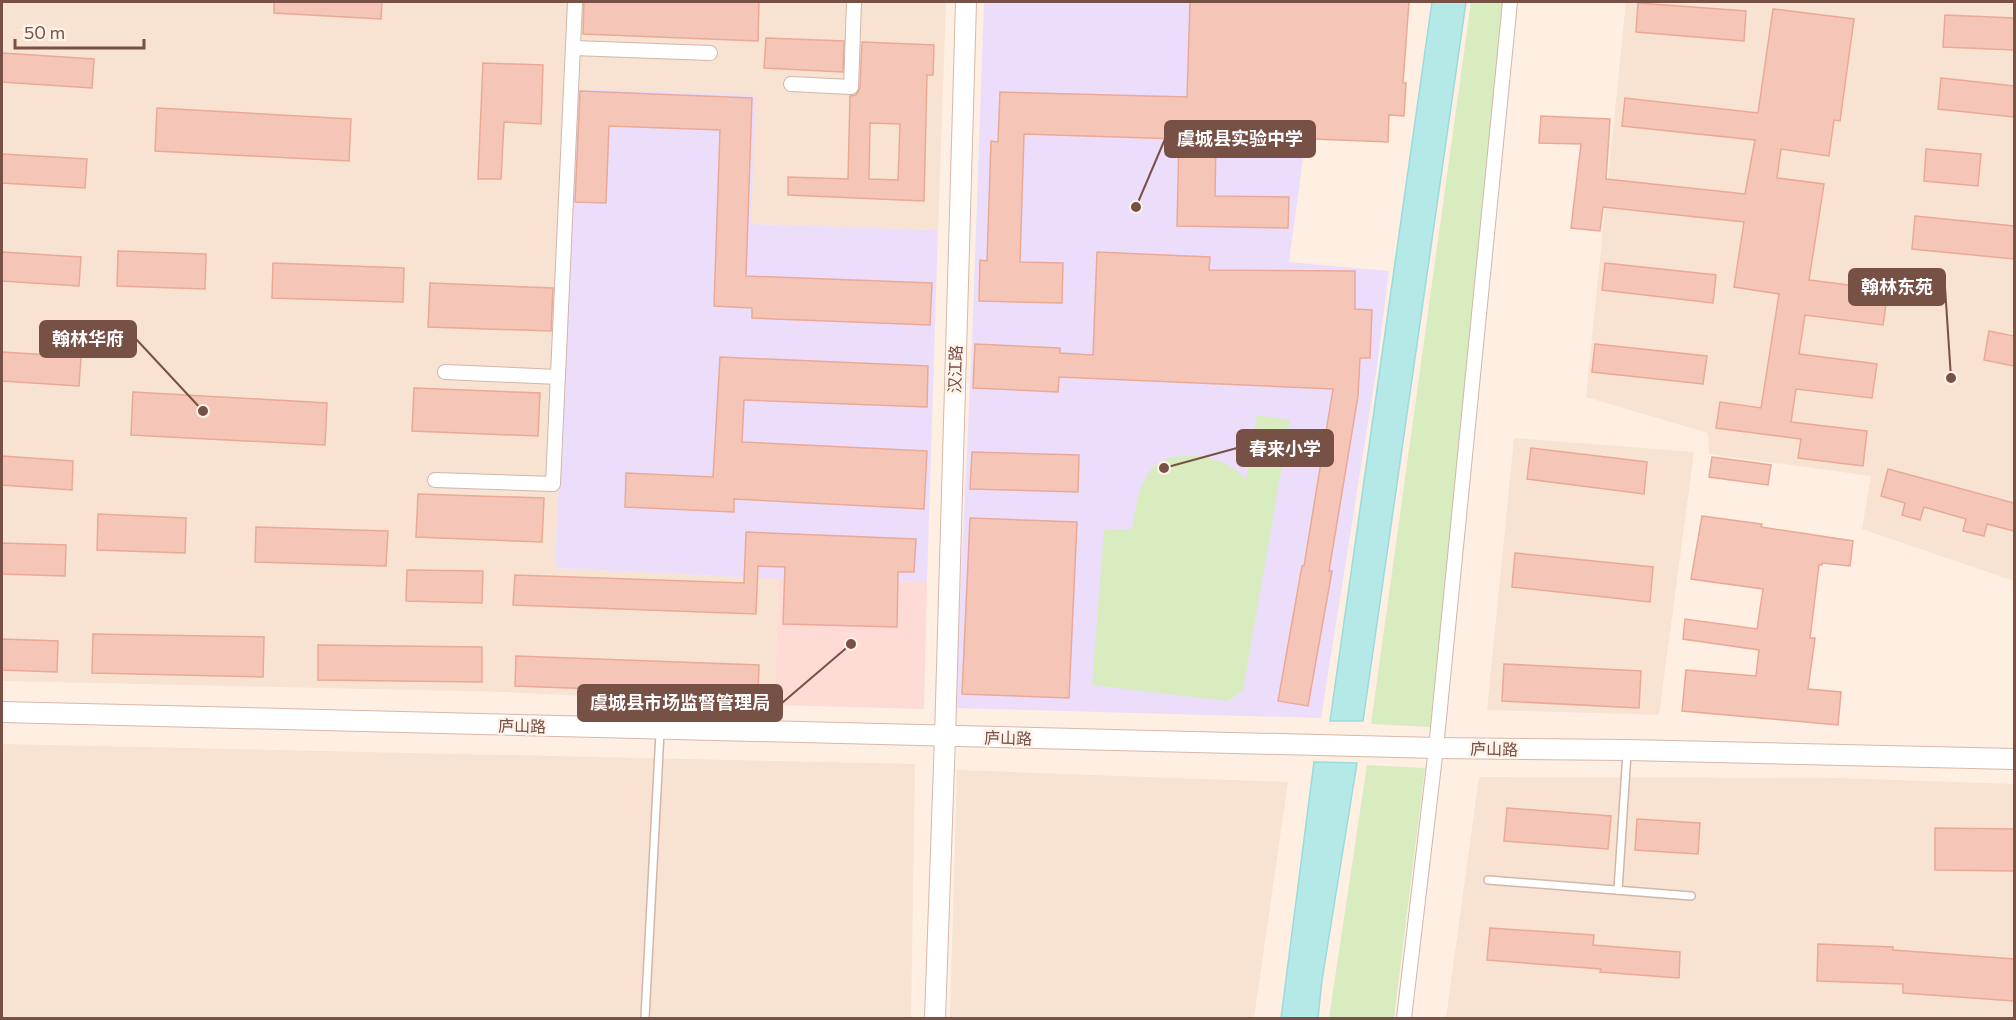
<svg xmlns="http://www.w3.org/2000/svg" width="2016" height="1020" font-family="Commissioner,'Noto Sans SC',sans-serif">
  <rect width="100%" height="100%" fill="#feefe2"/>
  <g fill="#f8e2d2">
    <polygon points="2,2 946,2 938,230 751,224 567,303 555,568 778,579 775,705 505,692 2,681"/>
    <polygon points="1626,2 1986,2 2014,4 2014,581 1862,529 1871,476 1709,454 1708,433 1586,397"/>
    <polygon points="1514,438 1694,452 1659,715 1487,710"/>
    <polygon points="2,744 915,764 911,1018 2,1018"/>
    <polygon points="957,770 1288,782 1254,1018 950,1018"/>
    <polygon points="1479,777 1834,778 2014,784 2014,1018 1446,1018"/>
  </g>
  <polygon fill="#ffdbd5" points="778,579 927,582 924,709 775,705"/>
  <g fill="#ecdefa">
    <polygon points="984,2 1226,2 1226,146 1304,152 1289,262 1389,271 1377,366 1321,718 955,708 972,342"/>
    <polygon points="573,89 756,95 751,224 938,230 927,582 778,579 555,568 567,303"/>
  </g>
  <g fill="#d8ecbf">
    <polygon points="1471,2 1506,2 1430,727 1371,724"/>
    <path d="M1257 415 1290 420 1243 690 1228 701 1092 685 1104 530 1132 529C1135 510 1138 487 1150 471 1169 444 1230 456 1246 480Z"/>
    <polygon points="1367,765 1425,768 1394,1018 1329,1018"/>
  </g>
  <g fill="#b5e9e8" stroke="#9adbdb" stroke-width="1.5">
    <polygon points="1432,2 1466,2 1363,721 1330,721"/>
    <polygon points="1314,762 1357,763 1322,980 1318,1018 1281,1018"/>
  </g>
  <g fill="#f5c6b7" stroke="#e9a996" stroke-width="1.5" fill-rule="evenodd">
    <polygon points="274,2 382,2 381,19 274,13"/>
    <polygon points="584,2 759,2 758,41 583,34"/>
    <polygon points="1190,2 1409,2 1403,83 1406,83 1404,116 1389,115 1388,142 1218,135 1218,140 1216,140 1215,196 1289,197 1288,228 1177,226 1179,139 1024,134 1020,262 1063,263 1062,303 979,301 980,260 987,261 991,141 998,142 1000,92 1187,97"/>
    <polygon points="1638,3 1746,11 1744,41 1636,32"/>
    <polygon points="1773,9 1854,19 1840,121 1834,120 1829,156 1781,149 1777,178 1824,184 1809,280 1888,290 1883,325 1805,315 1799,354 1877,364 1872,398 1796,389 1791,422 1867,431 1863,466 1798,458 1801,439 1716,428 1720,402 1761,408 1779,294 1734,287 1744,222 1603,207 1600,231 1571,228 1581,144 1539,143 1541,116 1610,119 1606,179 1745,194 1755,140 1622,126 1625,98 1758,113"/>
    <polygon points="1945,15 2014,18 2014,50 1943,47"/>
    <polygon points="766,38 844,41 843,72 764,68"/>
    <path d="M862 42 934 45 933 75H927L924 201 788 195V177L848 179 850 96 856 95 860 88ZM870 123 900 124 898 180 869 179Z"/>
    <polygon points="2,53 94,59 92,88 2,82"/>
    <polygon points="483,63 543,65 541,124 504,122 501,179 478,179"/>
    <polygon points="1941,78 2014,86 2014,117 1938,109"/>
    <polygon points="580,91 752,98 746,276 932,283 930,325 752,318 752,308 714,306 720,130 609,126 606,203 575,202"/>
    <polygon points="157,108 351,119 349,161 155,151"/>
    <polygon points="1926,149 1981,154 1978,186 1924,181"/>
    <polygon points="2,154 87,159 85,188 2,183"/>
    <polygon points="1915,216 2014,226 2014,259 1912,249"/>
    <polygon points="118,251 206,254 205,289 117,286"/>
    <polygon points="2,252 81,257 79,286 2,281"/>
    <polygon points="1097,252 1210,257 1209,270 1355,271 1355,309 1372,310 1370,358 1360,358 1358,396 1329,571 1332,571 1308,706 1278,701 1302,566 1304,566 1333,389 1059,377 1058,392 973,388 975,344 1060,348 1060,353 1093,355"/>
    <polygon points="273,263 404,268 403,302 272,298"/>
    <polygon points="1605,263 1716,275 1713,303 1602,290"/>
    <polygon points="430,283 553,288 551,331 428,327"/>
    <polygon points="1989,331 2014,336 2014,366 1984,360"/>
    <polygon points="1595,344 1707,356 1703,384 1592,372"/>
    <polygon points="2,352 81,357 79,386 2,381"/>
    <polygon points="720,357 928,366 927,407 744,400 742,442 927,451 924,509 734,499 734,512 625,507 626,473 713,477"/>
    <polygon points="414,388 540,393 538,436 412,431"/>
    <polygon points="133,392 327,403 325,445 131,435"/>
    <polygon points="1531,448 1647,462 1644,494 1527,479"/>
    <polygon points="972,452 1079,455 1078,492 970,489"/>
    <polygon points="2,456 73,461 72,490 2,485"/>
    <polygon points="1712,457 1771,465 1768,485 1709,477"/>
    <polygon points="1888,469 2014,503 2014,531 1987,524 1984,536 1963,531 1966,519 1924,507 1920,520 1902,515 1905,503 1881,496"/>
    <polygon points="418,494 544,498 542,542 416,537"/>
    <polygon points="98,514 186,518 185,553 97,550"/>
    <polygon points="1702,516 1762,524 1761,527 1853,541 1850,566 1822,563 1822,565 1819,565 1810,638 1815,638 1808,689 1841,692 1838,725 1682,711 1686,670 1756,676 1759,650 1683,639 1685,619 1757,629 1763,589 1691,579"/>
    <polygon points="970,518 1077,522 1069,698 962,694"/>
    <polygon points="256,527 388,531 386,566 255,562"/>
    <polygon points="746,532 916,539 914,572 898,572 897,627 783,624 785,567 758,566 756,614 513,605 515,575 744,583"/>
    <polygon points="2,543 66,545 65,576 2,574"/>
    <polygon points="1515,553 1653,567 1650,602 1512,587"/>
    <polygon points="407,570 483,571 482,603 406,601"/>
    <polygon points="93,634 264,637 263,677 92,673"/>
    <polygon points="2,639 58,641 57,672 2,670"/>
    <polygon points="318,645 482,647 482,682 318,680"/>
    <polygon points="516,656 759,665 758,695 515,686"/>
    <polygon points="1504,664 1641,671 1639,708 1502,701"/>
    <polygon points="1507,808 1611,816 1608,849 1504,841"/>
    <polygon points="1637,819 1700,823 1698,854 1635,850"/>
    <polygon points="1935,828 2014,829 2014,871 1935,870"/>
    <polygon points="1490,928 1594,935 1593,945 1680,952 1679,978 1600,972 1601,969 1487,960"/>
    <polygon points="1818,944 1893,947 1893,950 2014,959 2014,1001 1903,993 1903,984 1817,981"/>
  </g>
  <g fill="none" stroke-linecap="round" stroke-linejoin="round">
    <g stroke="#d2b6aa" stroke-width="10">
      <g id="lane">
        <polyline points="1488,880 1691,896"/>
        <polyline points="1618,890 1627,753"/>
        <polyline points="645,1018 660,732"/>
      </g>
    </g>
    <g stroke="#d2b6aa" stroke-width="16">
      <g id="street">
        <polyline points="573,48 710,53"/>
        <polyline points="791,84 851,87 854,2"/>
        <polyline points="445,372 558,377"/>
        <polyline points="435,480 553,484 575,2"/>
        <polyline points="1404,1018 1436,748 1510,2"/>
      </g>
    </g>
    <g stroke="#d8b7a9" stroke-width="22">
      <g id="secondary">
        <polyline points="2,712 1436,748 1627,750 2014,759"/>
        <polyline points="935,1018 945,737 966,2"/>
      </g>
    </g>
    <use href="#lane" stroke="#fff" stroke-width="7"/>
    <use href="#street" stroke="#fff" stroke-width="14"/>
    <use href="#secondary" stroke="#fff" stroke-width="20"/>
  </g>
  <g text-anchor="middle" stroke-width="5" stroke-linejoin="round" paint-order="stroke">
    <g font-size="16" fill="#775046" stroke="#fff3ea">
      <text transform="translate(955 369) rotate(-88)" y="6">汉江路</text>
      <text transform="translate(522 726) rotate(1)" y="6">庐山路</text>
      <text transform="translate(1008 738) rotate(1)" y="6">庐山路</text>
      <text transform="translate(1494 749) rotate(1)" y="6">庐山路</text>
    </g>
  </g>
  <path fill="none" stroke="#775046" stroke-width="2" d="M1136 207L1165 139M1951 378L1945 287M203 411L136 339M1164 468L1237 448M851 644L782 703"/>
  <g fill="#775046" stroke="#fff3ea" stroke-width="2">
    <circle cx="1136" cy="207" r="6"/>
    <circle cx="1951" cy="378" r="6"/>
    <circle cx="203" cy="411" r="6"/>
    <circle cx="1164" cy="468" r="6"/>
    <circle cx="851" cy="644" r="6"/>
  </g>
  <g fill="#775046" stroke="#775046" stroke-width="2">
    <rect x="1165" y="121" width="150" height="36" rx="6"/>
    <rect x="1849" y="269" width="96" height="36" rx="6"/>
    <rect x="40" y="321" width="96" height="36" rx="6"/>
    <rect x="1237" y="430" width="96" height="36" rx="6"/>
    <rect x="578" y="685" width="204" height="36" rx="6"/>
  </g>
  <g font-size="18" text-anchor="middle" font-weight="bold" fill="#fff">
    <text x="1240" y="145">虞城县实验中学</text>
    <text x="1897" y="293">翰林东苑</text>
    <text x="88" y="345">翰林华府</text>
    <text x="1285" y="455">春来小学</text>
    <text x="680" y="709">虞城县市场监督管理局</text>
  </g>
  <rect width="2016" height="1020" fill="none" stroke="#775046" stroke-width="6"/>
  <path d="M15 39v9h129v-9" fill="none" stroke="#775046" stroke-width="3"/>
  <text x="24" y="39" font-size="18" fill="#775046" stroke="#fff3ea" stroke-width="4.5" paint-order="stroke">50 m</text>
</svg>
